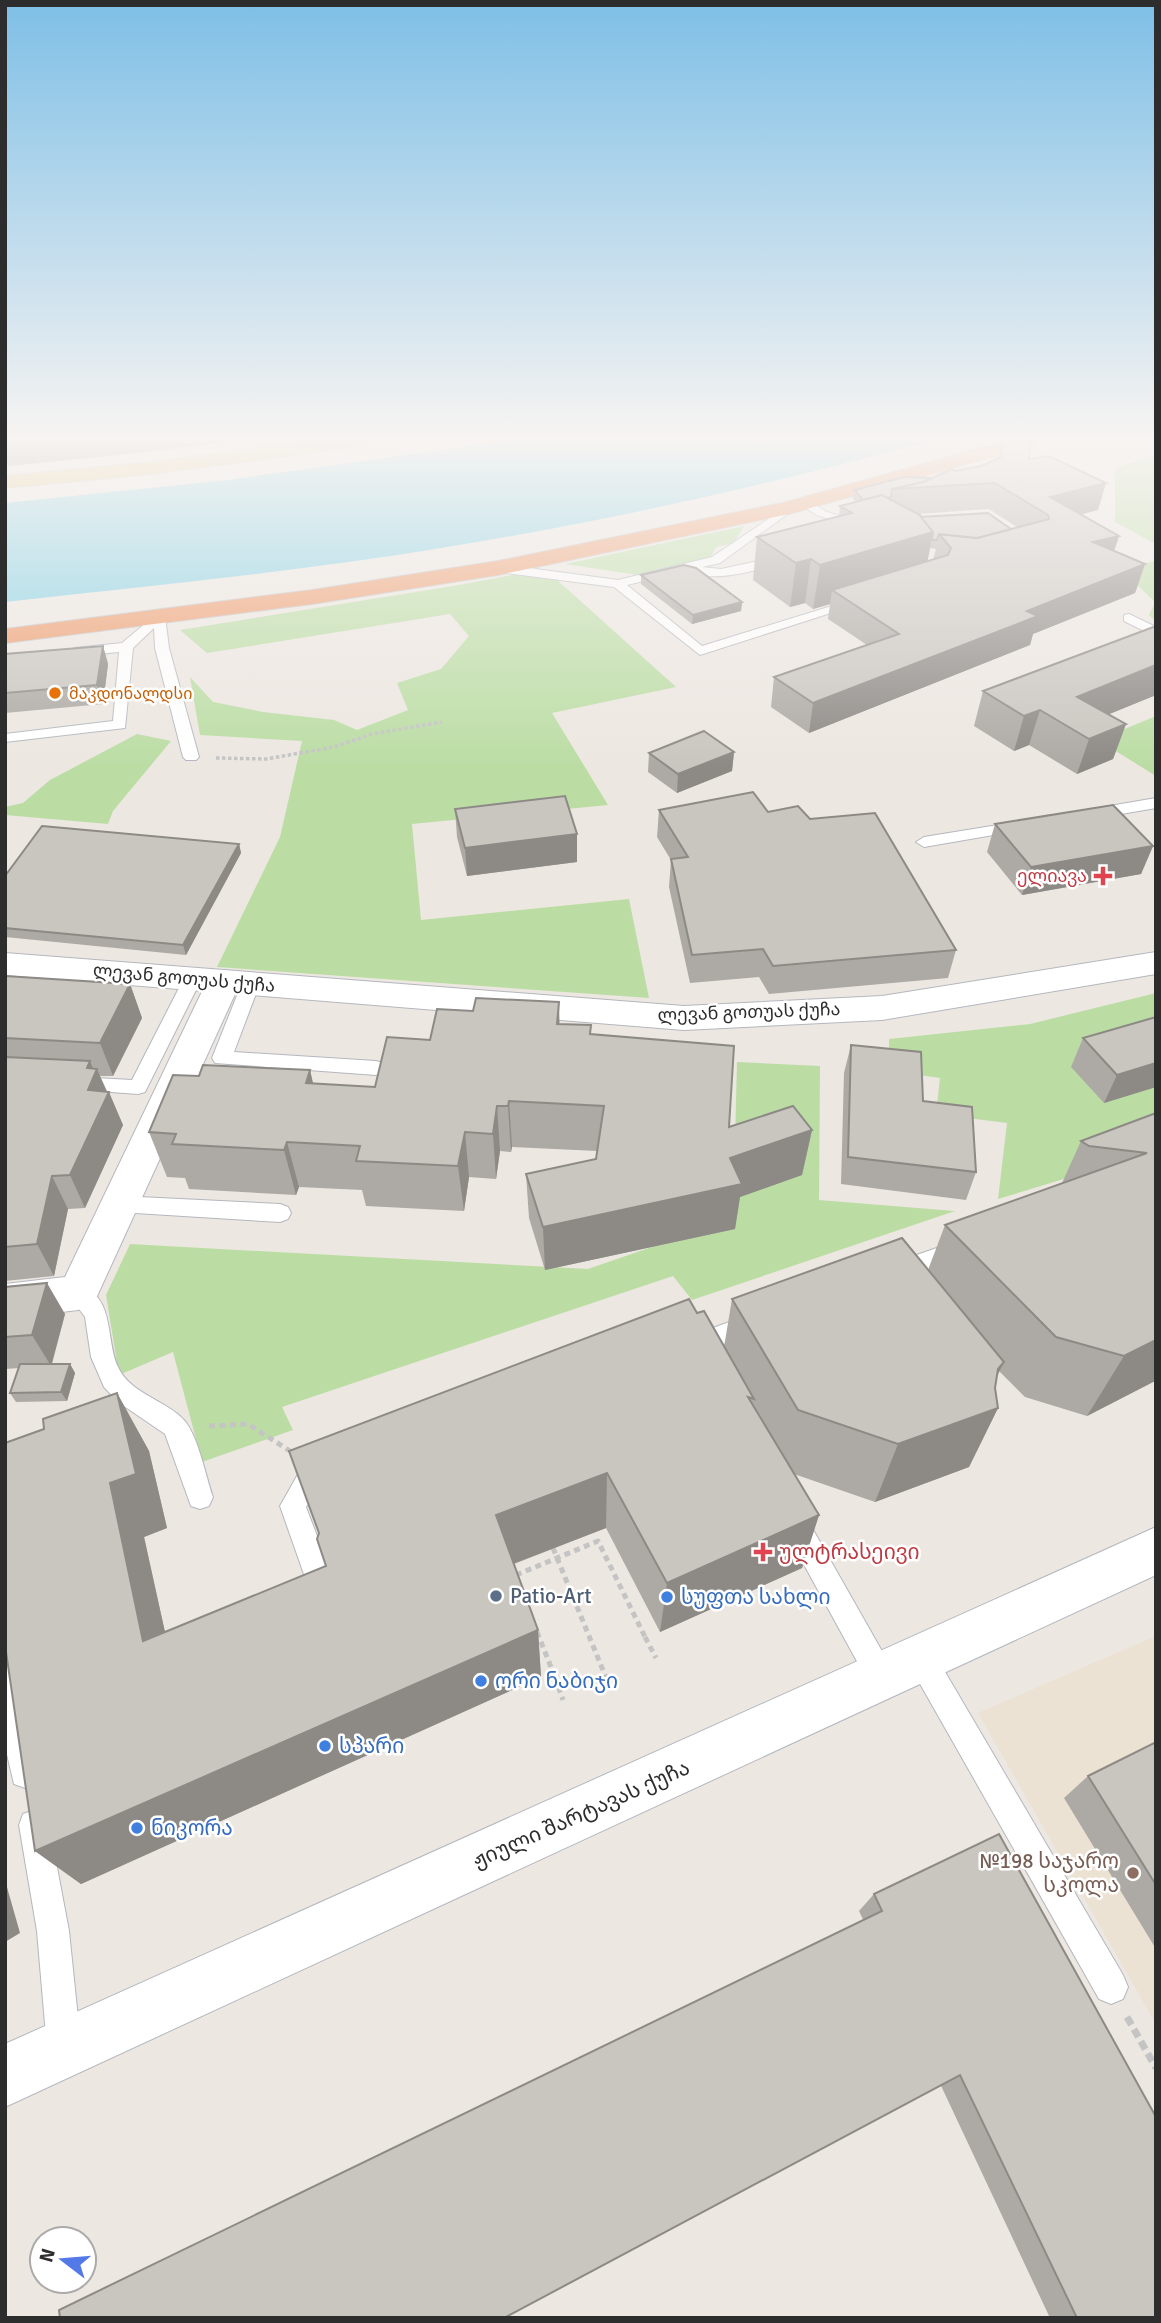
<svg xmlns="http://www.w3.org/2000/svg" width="1161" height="2323" font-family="Signika,'Noto Sans Georgian',sans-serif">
  <rect width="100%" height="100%" fill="#ede7e1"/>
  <polygon fill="#ece2d3" points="1156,1636 1156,2024 978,1713"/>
  <g fill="#bbdda4">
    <polygon points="1156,455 1156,544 1115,522 1115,468"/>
    <polygon points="744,526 734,543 716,547 710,558 638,575 565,564"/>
    <polygon points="1156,560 1156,622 1149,615 1155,602 1134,582 1118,573"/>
    <polygon points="545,569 676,687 552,713 608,805 412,824 421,920 629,899 649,998 217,967 280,837 302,741 200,735 190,677 213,702 263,712 334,720 357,730 408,710 397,683 441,669 469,636 450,614 207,653 180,630 453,586"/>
    <polygon points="1156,716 1156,776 1098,740"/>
    <polygon points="137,734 171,741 113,811 108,824 5,815 5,807 23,803 50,780"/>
    <polygon points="1156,993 1156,1151 998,1199 1007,1123 936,1114 940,1078 889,1071 889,1039 1030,1024"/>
    <polygon points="737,1062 820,1066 819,1200 955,1211 692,1300 673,1276 282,1407 293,1430 202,1462 173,1352 119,1375 106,1295 130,1244 588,1269 733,1219"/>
  </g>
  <path fill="#80cfe3" d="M507 441H930C739 493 544 535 348 562 234 578 120 589 5 602V503L228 480Z"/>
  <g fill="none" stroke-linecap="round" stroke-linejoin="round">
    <g stroke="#b4b7bf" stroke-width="2">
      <g id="lane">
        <polygon points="802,502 810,502 827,512 869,525 863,528 819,516 802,506"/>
        <path d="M789 505 795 508 793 510 720 563 702 567 721 569 781 556 787 560 785 563C760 569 711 585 689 570L627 585 702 646 851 600H861L862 603 700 655 614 587 498 572 492 568 498 564 618 580 712 557Z"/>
        <polygon points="159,612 165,616 169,648 199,757 196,760 186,760 183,757 155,648 154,628 133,648 125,728 5,742 5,734 113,721 119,652 75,656 68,652 75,648 122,643"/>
        <polygon points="1129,614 1156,627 1156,637 1124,621 1124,615"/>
        <polygon points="1156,798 1156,808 1092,819 1084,814 1092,809"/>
        <polygon points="1022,821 1030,826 1028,829 924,847 916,842 924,837"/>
        <polygon points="251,977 260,983 234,1052 376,1061 383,1063 386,1068 383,1073 376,1075 215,1063 212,1058 242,983"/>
        <polygon points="188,982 195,984 197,988 145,1092 138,1094 70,1089 67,1084 70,1079 77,1077 132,1080 179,988 181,984"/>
        <polygon points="119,1196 280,1204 288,1207 291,1213 288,1219 280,1222 119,1212 111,1210 108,1204 111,1198"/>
        <polygon points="994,1228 1002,1231 1005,1237 1002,1243 896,1281 888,1279 885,1272 888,1265"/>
        <path d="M78 1284C116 1297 105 1338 118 1367 130 1393 162 1399 181 1417 198 1432 205 1475 213 1497L209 1506 200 1509 191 1506 165 1434 118 1402 104 1387 91 1357 85 1317 67 1293 70 1286Z"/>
        <polygon points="754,1313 762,1316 766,1323 762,1330 696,1354 688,1351 684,1344 688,1337"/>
        <polygon points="319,1454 328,1458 332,1466 306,1507 336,1586 332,1595 314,1603 304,1599 300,1590 306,1580 280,1506 306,1460"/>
        <polygon points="794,1509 803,1512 891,1667 895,1677 891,1687 881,1691 871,1687 785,1530 781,1521 785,1512"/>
        <polygon points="921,1644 931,1648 1123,1975 1128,1987 1123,1999 1111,2004 1099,1999 911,1668 907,1658 911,1648"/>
        <polygon points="5,1651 15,1655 19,1665 40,1773 36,1784 25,1788 14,1784 5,1746"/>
        <polygon points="34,1810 45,1814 49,1825 69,1931 81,2047 76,2059 64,2064 52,2059 47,2047 37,1931 19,1825 23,1814"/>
      </g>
    </g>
    <g stroke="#b4b7bf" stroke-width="2">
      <polygon id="street" points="224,970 236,973 241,981 93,1305 78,1310 5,1319 5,1284 65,1277 207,981 212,973"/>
    </g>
    <g stroke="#b4b7bf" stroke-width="2">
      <g id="secondary">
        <polygon points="1156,952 1156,974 882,1020 684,1030 5,975 5,953 684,1006 882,996"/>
        <polygon points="1156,1527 1156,1575 5,2107 5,2044"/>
      </g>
    </g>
    <g stroke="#c4c4c4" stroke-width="2">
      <polygon id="primary" points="309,441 365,441 356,447 151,474 5,488 5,476 151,462"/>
    </g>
    <g stroke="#c4c4c4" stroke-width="2">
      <polygon id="highway" points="1005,441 1037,441 1035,445 789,514 498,575 312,604 5,643 5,629 312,590 498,561 786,502"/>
    </g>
    <polyline stroke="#c4c4c4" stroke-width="3.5" stroke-dasharray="3.5 2.5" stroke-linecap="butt" points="216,758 266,759 334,747 372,734 442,722"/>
    <g stroke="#c4c4c4" stroke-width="5" stroke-dasharray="6 4.5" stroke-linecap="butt">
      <polyline points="209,1426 248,1424 290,1451"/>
      <polyline points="553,1548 607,1680"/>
      <polyline points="645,1637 656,1658"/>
      <polyline points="555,1677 563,1700"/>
    </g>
    <polyline stroke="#c4c4c4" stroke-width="7" stroke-dasharray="9 5" stroke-linecap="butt" points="1127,2017 1156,2068"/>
    <use href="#lane" fill="#fff" fill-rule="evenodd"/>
    <use href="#street" fill="#fff" fill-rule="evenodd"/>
    <use href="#secondary" fill="#fff" fill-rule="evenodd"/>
    <use href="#primary" fill="#e3c170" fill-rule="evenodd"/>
    <use href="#highway" fill="#ee9b6b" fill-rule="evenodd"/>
    <g stroke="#c4c4c4" stroke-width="5" stroke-dasharray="6 4.5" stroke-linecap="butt">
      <polyline points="516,1575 598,1541 645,1637"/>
      <polyline points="537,1632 555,1677"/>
    </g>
  </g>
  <g fill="#ada9a4" fill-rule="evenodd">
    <path d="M1003 441H1031L1029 459 1098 510 1081 514 1119 536 1114 551 1145 564 1135 593 1033 634 1030 645 809 733 771 707 774 677 867 645 828 619 830 604 813 609 805 603 790 607 753 580 757 537 839 516 840 506 856 502 853 499 855 490 932 478 955 471 981 466 999 458ZM989 509 1017 527 1011 529 921 517 917 514ZM930 548 936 549 933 560 927 562Z"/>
    <polygon points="641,575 742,602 741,611 692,624 641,584"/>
    <polygon points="1156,626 1156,695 1109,714 1126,724 1113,759 1077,774 1029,745 1014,751 974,726 983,691"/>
    <polygon points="103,646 108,664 103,704 5,713 5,654"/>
    <polygon points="734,752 732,771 677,793 648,772 649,753"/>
    <polygon points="455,809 577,834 577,862 467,876 457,837"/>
    <polygon points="659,810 768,812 810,819 956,950 948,978 769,994 759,977 690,983 669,887 671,860 657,837"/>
    <polygon points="995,824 1153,846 1141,874 1022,895 987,852"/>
    <polygon points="239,844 241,853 186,955 5,937 5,876"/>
    <polygon points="5,976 130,984 142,1018 113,1076 100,1076 123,1125 85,1208 68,1209 54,1276 5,1281"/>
    <polygon points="1156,1017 1156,1087 1104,1103 1071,1067 1083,1038"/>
    <polygon points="560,1024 591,1034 729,1127 812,1130 802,1175 740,1197 735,1229 545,1270 529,1218 526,1174 596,1159 597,1151 512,1147 511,1152 500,1151 496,1179 469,1177 464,1211 366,1206 362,1190 299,1187 296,1195 189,1189 185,1178 167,1177 149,1132 199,1076 310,1070 313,1083 375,1087 430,1040"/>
    <polygon points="851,1045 923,1101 976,1172 966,1200 841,1184 844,1073"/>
    <polygon points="1156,1113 1156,1380 1155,1381 1087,1416 1025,1397 999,1371 997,1376 995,1388 998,1408 969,1467 875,1502 794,1474 819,1515 802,1568 660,1632 606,1528 514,1564 538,1630 541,1677 81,1884 35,1851 44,1429 117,1393 149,1451 167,1528 144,1537 165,1632 326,1566 697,1313 724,1347 732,1299 928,1270 945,1225 1062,1183 1081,1141"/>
    <polygon points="5,1287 65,1314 52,1364 70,1364 75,1373 67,1401 16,1402 10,1393 19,1368 5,1369"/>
    <polygon points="1156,1742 1156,1949 1064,1798 1088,1776"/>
    <polygon points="874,1894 1156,2318 1050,2318 859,1911"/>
  </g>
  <g fill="#8d8a86">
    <polygon points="26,441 233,441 139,453 8,466 5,459 5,443"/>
    <polygon points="1106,483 1098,510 1048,523 1050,497"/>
    <polygon points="933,532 925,575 832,590 830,604 813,609 820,565"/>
    <polygon points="1119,536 1110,563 1093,542"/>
    <polygon points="811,559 805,603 790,607 796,563"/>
    <polygon points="1145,564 1135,593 1033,634 1030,645 809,733 813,703 1027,611"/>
    <polygon points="742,602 741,611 692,624 693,615"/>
    <polygon points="103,646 108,664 103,704 97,685"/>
    <polygon points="1156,665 1156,695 1073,729 1077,697"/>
    <polygon points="1040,710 1029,745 1014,751 1024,716"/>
    <polygon points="1126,724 1113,759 1077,774 1089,739"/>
    <polygon points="734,752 732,771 677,793 678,774"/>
    <polygon points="577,834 577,862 467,876 465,848"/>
    <polygon points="239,844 241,853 186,955 183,945"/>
    <polygon points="1153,846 1141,874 1022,895 1031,867"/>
    <polygon points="130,984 142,1018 113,1076 100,1043"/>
    <polygon points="559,1002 560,1048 557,1024"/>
    <polygon points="90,1061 95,1074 97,1069 108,1095 109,1092 123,1125 85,1208 70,1175 88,1090 87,1068"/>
    <polygon points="1156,1063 1156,1087 1104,1103 1117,1075"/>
    <polygon points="310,1070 320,1116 306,1083"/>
    <polygon points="509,1101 512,1147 511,1152 508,1106"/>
    <polygon points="497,1106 500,1151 496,1179 493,1134"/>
    <polygon points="812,1130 802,1175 740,1197 735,1229 545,1270 543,1227 730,1158"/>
    <polygon points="465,1132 469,1177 464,1211 458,1166"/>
    <polygon points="287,1142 299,1187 296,1195 284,1150"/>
    <polygon points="52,1176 68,1209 54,1276 37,1244"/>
    <polygon points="47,1283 65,1314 51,1366 32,1335"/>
    <polygon points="1156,1340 1155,1381 1087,1416 1124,1356"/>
    <polygon points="1004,1362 978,1415 998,1408 969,1467 875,1502 898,1444 998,1369"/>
    <polygon points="70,1364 75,1373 67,1401 61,1392"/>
    <polygon points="117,1393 149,1451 167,1528 144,1537 177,1687 143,1641 110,1483"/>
    <polygon points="607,1473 606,1528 502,1568 496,1515"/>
    <polygon points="819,1515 802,1568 660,1632 667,1583"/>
    <polygon points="538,1630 541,1677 81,1884 35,1851"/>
    <polygon points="5,1880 20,1933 5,1942"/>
  </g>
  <g fill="#c9c5bf" stroke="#8d8a86" stroke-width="2">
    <polygon points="5,441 26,441 5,443"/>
    <polygon points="1004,441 1031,441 1029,459 1049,456 1106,483 1050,497 1119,536 1093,542 1145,564 1027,611 1038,616 813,703 774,677 899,634 832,590 948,555 951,548 939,534 977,538 1049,519 1048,515 995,483 892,489 923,482 952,469 955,471 981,466 1001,457"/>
    <polygon points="904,477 932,478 923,482 892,489 891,497 887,498 882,495 863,500 855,490"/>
    <polygon points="882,495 920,515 933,532 820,565 811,559 796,563 757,537 852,513 840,506"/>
    <polygon points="988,513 1011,529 977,538 939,534 937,540 932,540 933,532 921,517"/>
    <polygon points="684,565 696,568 742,602 693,615 641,575"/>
    <polygon points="1156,626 1156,665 1077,697 1126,724 1089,739 1040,710 1024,716 983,691"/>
    <polygon points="103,646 97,685 5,693 5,654"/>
    <polygon points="704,731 734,752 678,774 649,753"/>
    <polygon points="753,792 768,812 798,806 810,819 875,813 956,950 773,966 763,949 692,955 671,859 688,857 659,810"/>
    <polygon points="565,796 577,834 465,848 455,809"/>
    <polygon points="1113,805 1153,846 1031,867 995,824"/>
    <polygon points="42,826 239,844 183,945 5,928 5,876"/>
    <polygon points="5,976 130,984 100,1043 5,1038"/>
    <polygon points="476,998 559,1002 557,1024 591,1025 590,1034 734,1046 729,1127 793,1106 812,1130 730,1158 742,1184 543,1227 526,1174 596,1159 604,1106 509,1101 508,1106 497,1106 493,1134 465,1132 458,1166 356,1161 360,1146 287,1142 284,1150 172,1144 176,1134 149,1132 173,1075 199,1076 203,1065 310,1070 306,1083 375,1087 387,1037 430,1040 437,1009 473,1011"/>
    <polygon points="1156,1017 1156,1063 1117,1075 1083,1038"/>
    <polygon points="851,1045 921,1052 923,1101 972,1107 976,1172 848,1157"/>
    <polygon points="5,1057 90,1061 87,1068 97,1069 88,1090 109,1092 70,1175 52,1176 37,1244 5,1247"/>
    <polygon points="1156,1113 1156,1340 1124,1356 1056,1337 945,1225 1147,1153 1089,1146 1081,1141"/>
    <polygon points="902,1238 1004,1362 998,1369 995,1388 998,1408 898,1444 798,1410 732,1299"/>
    <polygon points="47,1283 32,1335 5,1337 5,1287"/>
    <polygon points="689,1299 697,1313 704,1311 754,1399 748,1397 819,1515 667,1583 607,1473 496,1515 538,1630 35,1851 5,1645 5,1443 44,1429 43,1419 117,1393 136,1474 110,1483 143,1641 326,1566 317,1539 319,1533 289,1451"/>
    <polygon points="20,1364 70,1364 61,1392 10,1393"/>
    <polygon points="1156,1742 1156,1885 1088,1776"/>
    <polygon points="999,1834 1156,2117 1156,2318 1077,2318 960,2075 504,2318 60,2318 59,2310 882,1911 874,1894"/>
  </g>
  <linearGradient id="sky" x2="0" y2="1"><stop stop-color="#7ebfe6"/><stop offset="0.57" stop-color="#f7f4f2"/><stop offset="1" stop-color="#f7f4f2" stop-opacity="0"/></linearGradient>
  <rect width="1161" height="767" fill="url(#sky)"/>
  <circle fill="#e8710a" stroke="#fff" stroke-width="2.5" cx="55" cy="693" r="7"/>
  <g fill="#e0444e" stroke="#fff" stroke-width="2.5">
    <path d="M1099.5 865.5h7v7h7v7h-7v7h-7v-7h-7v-7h7z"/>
    <path d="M759.5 1541.5h7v7h7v7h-7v7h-7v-7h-7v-7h7z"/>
  </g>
  <circle fill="#5c6f8a" stroke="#fff" stroke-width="2.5" cx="496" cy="1596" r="7"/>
  <g fill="#3f7fe0" stroke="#fff" stroke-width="2.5">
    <circle cx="667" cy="1597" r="7"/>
    <circle cx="481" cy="1681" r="7"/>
    <circle cx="325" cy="1746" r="7"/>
    <circle cx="137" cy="1828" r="7"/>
  </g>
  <circle fill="#8d6e63" stroke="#fff" stroke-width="2.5" cx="1133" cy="1873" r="7"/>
  <g text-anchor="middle" stroke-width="5" stroke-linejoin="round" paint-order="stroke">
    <g font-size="16" fill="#c56008" stroke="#fff" text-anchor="start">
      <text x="69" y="699">მაკდონალდსი</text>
    </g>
    <g font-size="18" fill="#be3a42" stroke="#fff" text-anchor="end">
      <text x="1087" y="882">ელიავა</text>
    </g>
    <g font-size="18" fill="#2d2d2d" stroke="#fff">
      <text transform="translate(184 978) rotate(5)" y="6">ლევან გოთუას ქუჩა</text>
      <text transform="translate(749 1012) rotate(-2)" y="6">ლევან გოთუას ქუჩა</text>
    </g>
    <g font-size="21" fill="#be3a42" stroke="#fff" text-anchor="start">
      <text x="779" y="1559">ულტრასეივი</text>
    </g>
    <g font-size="21" fill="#4e5e75" stroke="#fff" text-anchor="start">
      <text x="510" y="1603">Patio-Art</text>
    </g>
    <g font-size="21" fill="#366cbe" stroke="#fff" text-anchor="start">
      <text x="681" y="1604">სუფთა სახლი</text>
      <text x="495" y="1688">ორი ნაბიჯი</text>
      <text x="339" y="1753">სპარი</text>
      <text x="151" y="1835">ნიკორა</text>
    </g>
    <g font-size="21" fill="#2d2d2d" stroke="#fff">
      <text transform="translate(581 1814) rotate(-24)" y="7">ჟიული შარტავას ქუჩა</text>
    </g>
    <g font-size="21" fill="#785e54" stroke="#fff" text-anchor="end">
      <text x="1119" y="1868">№198 საჯარო<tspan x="1119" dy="24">სკოლა</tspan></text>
    </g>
  </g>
  <rect width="1161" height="2323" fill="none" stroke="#2d2d2d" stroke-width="14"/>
  <g transform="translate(63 2260) rotate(286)"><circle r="33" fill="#ffffff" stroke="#ababab" stroke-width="2"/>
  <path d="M0-5L12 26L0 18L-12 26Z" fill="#5378e8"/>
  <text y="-10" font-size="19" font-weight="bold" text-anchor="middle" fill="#2d2d2d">N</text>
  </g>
</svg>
